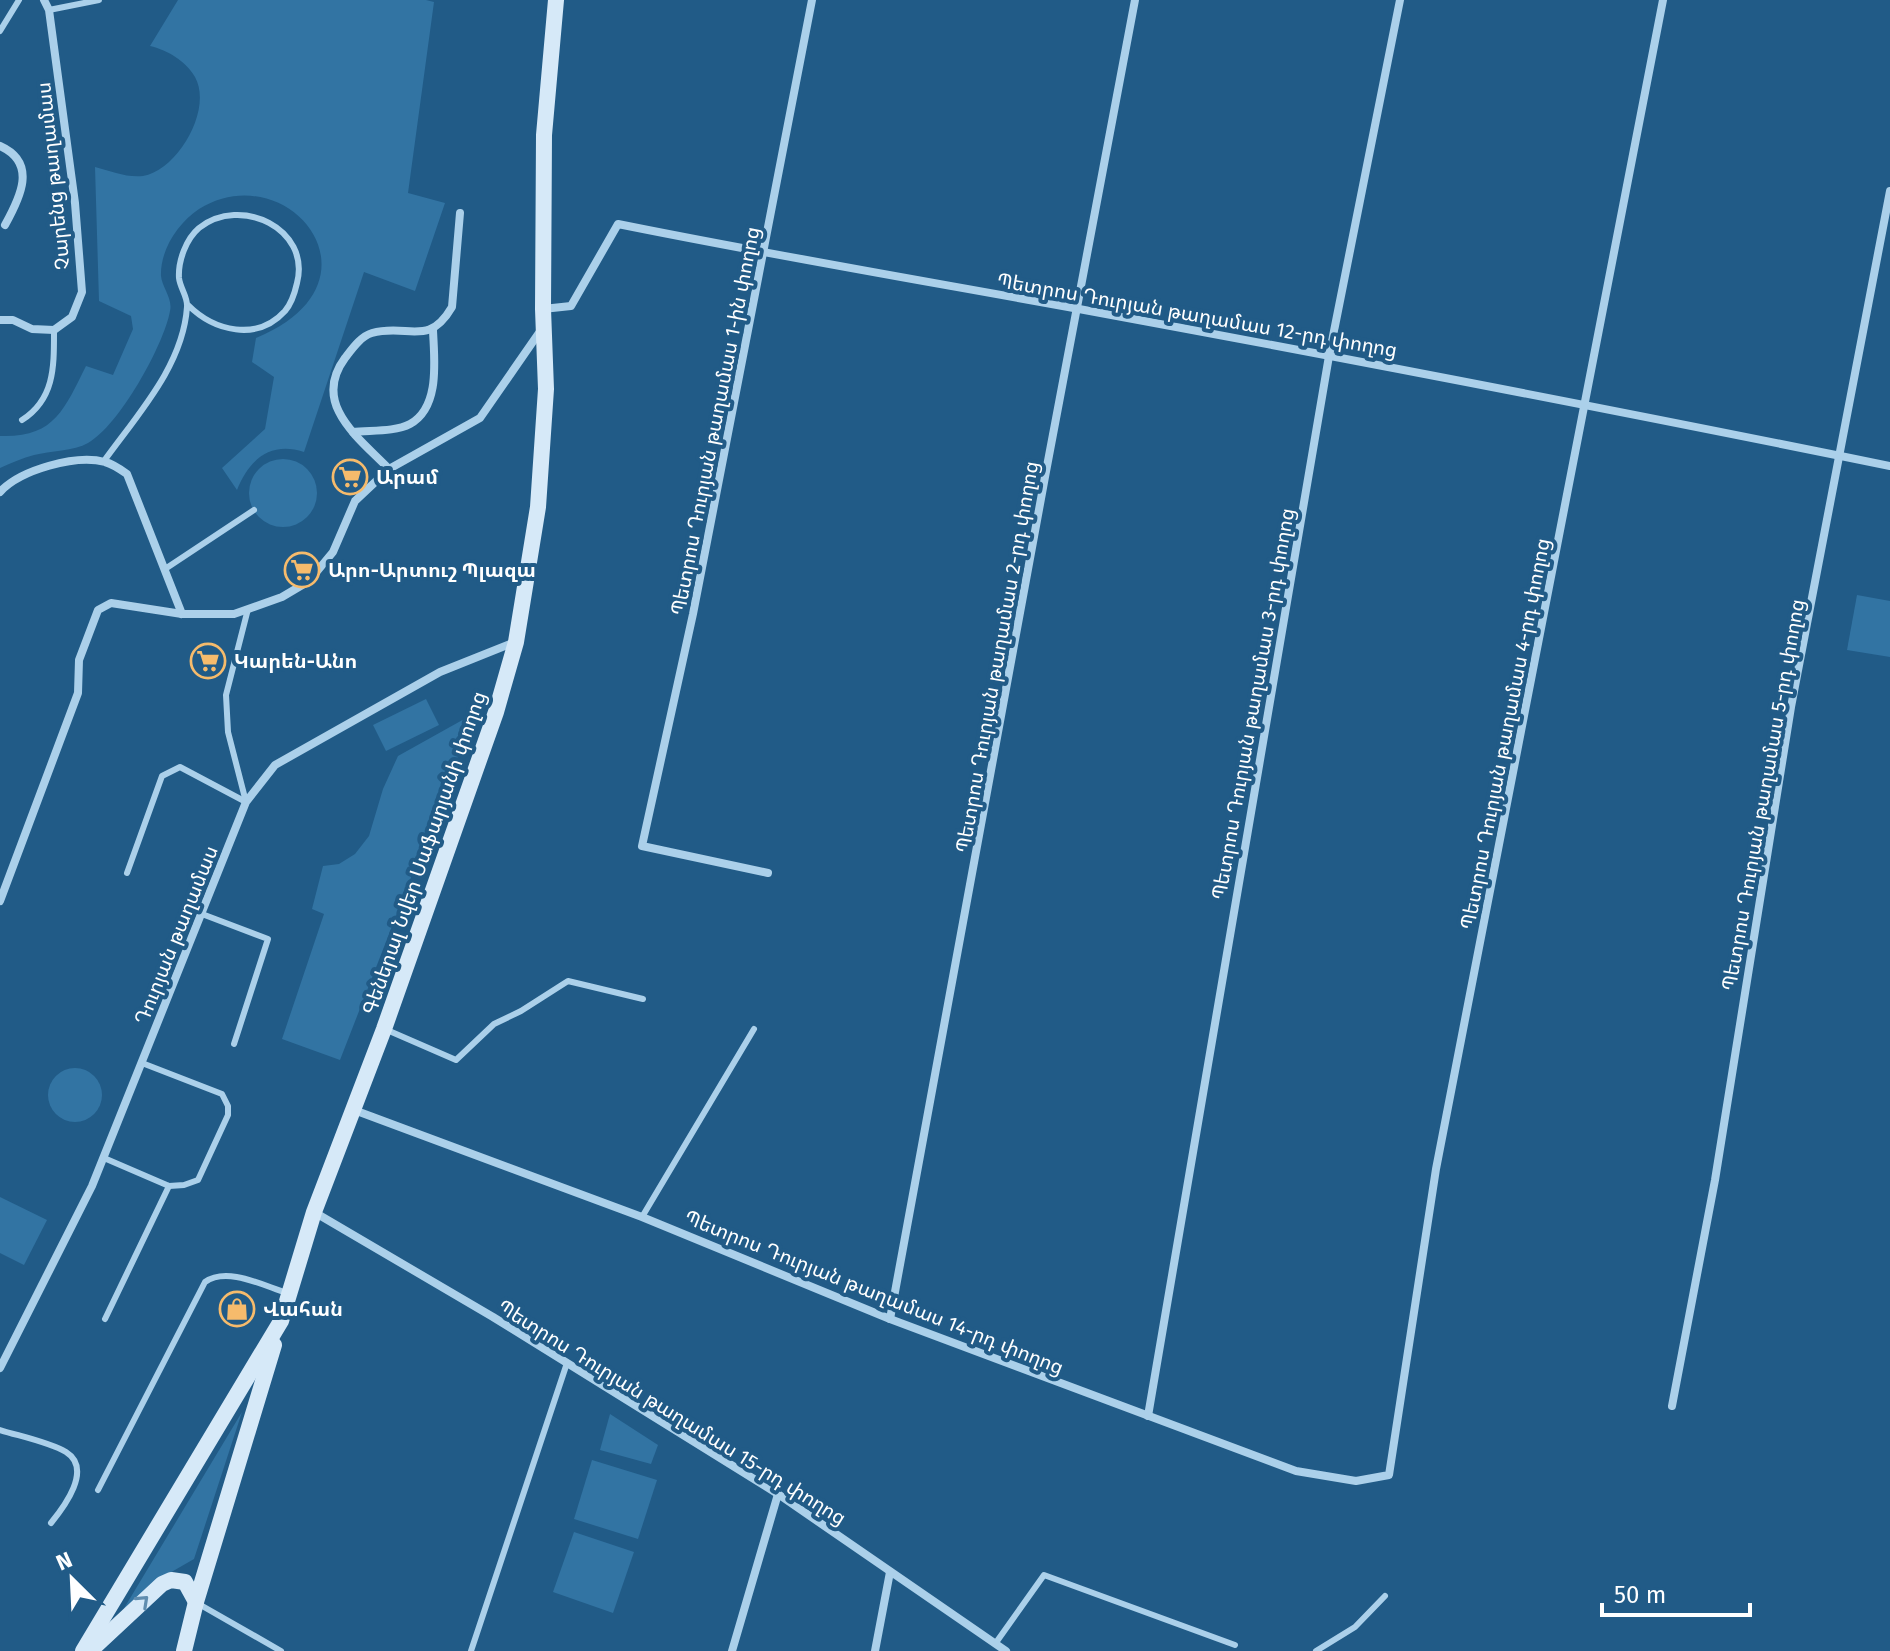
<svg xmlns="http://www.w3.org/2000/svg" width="1890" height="1651" font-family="'Fira Sans','Noto Sans Armenian',sans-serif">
  <rect width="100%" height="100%" fill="#215b87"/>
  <g fill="#3274a3">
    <path d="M178 0H426L434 2 408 193 445 203 415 291 364 272 304 452C270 441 249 460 237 490L222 468 265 429 274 377 252 362 256 338C392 282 288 154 199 209 178 223 160 250 161 276 162 287 173 299 170 311 164 345 119 426 88 443 74 451 50 451 34 455 23 458 11 463 0 468V436C54 438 64 410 86 366L113 375 133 329 131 316 99 301 95 167C111 171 127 178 143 176 178 170 213 109 195 77 186 61 167 50 150 46Z"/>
    <circle cx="283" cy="493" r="34"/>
    <polygon points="1857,595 1890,601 1890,657 1847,650"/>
    <polygon points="426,699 439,725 386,751 373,725"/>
    <polygon points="475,713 340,1060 282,1039 324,914 312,909 323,866 339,864 355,854 369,836 383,789 398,756"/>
    <circle cx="75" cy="1095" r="27"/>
    <polygon points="0,1197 47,1220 24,1265 0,1253"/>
    <polygon points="242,1412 194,1559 154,1582 123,1610"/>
    <polygon points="610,1414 658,1445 651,1464 600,1450"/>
    <polygon points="592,1460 657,1480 638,1539 574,1519"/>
    <polygon points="574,1532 634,1552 613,1613 553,1592"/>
  </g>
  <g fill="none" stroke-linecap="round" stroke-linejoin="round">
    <g stroke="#abd0ea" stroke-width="6">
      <polyline points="49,10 99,0"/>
      <polyline points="0,31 19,0"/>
      <path d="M22 420C55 399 54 366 54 330"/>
      <path d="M104 461C137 415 183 366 187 307 188 297 180 288 179 278 178 261 186 239 199 228 241 195 311 229 297 283 295 292 291 304 285 311 257 342 214 331 188 305"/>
      <polyline points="165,569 254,510"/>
      <polyline points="246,802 228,732 226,695 248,609"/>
      <polyline points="127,873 162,776 180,767 246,802"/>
      <polyline points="202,914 268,939 234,1044"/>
      <polyline points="387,1030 456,1060 494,1024 521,1011 568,981 643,999"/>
      <polyline points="104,1158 169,1186 184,1185 198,1180 228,1115 228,1106 222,1094 142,1063"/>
      <polyline points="642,1217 754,1029"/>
      <polyline points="105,1319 169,1186"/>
      <path d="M0 1430C19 1436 49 1442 66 1452 93 1469 64 1507 51 1523"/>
      <path d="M98 1490 205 1282C227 1266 264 1286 287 1293"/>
      <polyline points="197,1603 281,1651"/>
      <polyline points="995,1644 1044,1575 1235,1645"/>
      <polyline points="471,1651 567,1363"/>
      <polyline points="1316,1651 1355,1627 1385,1596"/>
    </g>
    <g stroke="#abd0ea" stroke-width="8">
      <path d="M0 146C38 163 20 198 5 225"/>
      <path d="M543 309 571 306 618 224C771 255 925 281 1079 309 1350 359 1620 411 1890 466"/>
      <polyline points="0,320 13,320 32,329 54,330 72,317 82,292 75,203 49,10 44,0"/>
      <path d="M353 432C370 430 395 432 410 424 441 407 434 358 433 330"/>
      <path d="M389 469C359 438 311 404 345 358 352 349 361 336 372 333 408 323 428 348 452 307L460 213"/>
      <path d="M0 492C20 470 76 454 105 462 113 464 120 469 127 474L182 614"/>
      <polyline points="768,873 642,846 693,614 812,0"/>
      <polyline points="0,901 78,693 79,660 98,610 111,603 182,614 234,614 282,597 309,581 333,552 355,501 389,469 480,418 541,330"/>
      <polyline points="354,1110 642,1217 890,1319 1296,1471 1356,1481 1389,1475 1436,1169 1663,0"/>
      <polyline points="314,1212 493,1317 778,1494 1006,1651"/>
      <path d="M890 1319C972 880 1050 439 1135 0"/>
      <polyline points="0,1368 92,1186 246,802 275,765 440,672 515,642"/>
      <polyline points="1672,1406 1715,1180 1791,707 1890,191"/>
      <polyline points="1148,1416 1329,356 1400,0"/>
      <polyline points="732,1651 778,1494"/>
      <polyline points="875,1651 890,1572"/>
    </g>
    <g stroke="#d6e9f8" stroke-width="16">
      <polyline points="83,1651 281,1321 314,1212 384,1029 496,712 516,642 538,507 546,389 543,309 544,135 556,0"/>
      <polyline points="90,1651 162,1584 171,1580 185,1582 196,1602"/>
      <polyline points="184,1651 196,1602 274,1345"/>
    </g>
  </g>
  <defs><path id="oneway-chevron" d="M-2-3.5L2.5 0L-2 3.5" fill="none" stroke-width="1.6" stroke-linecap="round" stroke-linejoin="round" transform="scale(2)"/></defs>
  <use stroke="#608daf" href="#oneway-chevron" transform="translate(143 1601) rotate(-43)"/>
  <defs>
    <g id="supermarket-ring" transform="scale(1.8)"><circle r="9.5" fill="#215b87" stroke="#f6bb6c" stroke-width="1.5"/><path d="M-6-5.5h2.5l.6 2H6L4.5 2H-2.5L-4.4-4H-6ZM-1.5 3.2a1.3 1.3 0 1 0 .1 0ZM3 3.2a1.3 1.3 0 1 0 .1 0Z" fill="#f6bb6c"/></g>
    <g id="shop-ring" transform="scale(1.8)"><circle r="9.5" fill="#215b87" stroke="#f6bb6c" stroke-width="1.5"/><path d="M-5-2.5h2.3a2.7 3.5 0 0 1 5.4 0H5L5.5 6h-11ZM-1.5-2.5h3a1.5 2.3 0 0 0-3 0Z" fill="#f6bb6c"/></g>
  </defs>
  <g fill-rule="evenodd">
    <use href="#supermarket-ring" x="350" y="477"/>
    <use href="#supermarket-ring" x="302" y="570"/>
    <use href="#supermarket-ring" x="208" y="661"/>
    <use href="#shop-ring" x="237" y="1309"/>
  </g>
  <g text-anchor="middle" stroke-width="8" stroke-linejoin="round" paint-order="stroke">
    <g font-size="20" fill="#fff" stroke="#215b87">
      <text transform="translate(53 176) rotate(-96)" y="7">Չարենց թաղամաս</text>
      <text transform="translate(1197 315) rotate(10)" y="7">Պետրոս Դուրյան թաղամաս 12-րդ փողոց</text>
      <text transform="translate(715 421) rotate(-79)" y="7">Պետրոս Դուրյան թաղամաս 1-ին փողոց</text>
      <text transform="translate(997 657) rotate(-80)" y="7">Պետրոս Դուրյան թաղամաս 2-րդ փողոց</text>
      <text transform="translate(1253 704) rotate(-80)" y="7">Պետրոս Դուրյան թաղամաս 3-րդ փողոց</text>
      <text transform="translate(1505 734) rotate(-79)" y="7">Պետրոս Դուրյան թաղամաս 4-րդ փողոց</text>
      <text transform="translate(1763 795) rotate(-80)" y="7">Պետրոս Դուրյան թաղամաս 5-րդ փողոց</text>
      <text transform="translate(424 853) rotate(-71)" y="7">Գեներալ Նվեր Սաֆարյանի փողոց</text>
      <text transform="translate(176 935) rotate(-68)" y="7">Դուրյան թաղամաս</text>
      <text transform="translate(874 1292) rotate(22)" y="7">Պետրոս Դուրյան թաղամաս 14-րդ փողոց</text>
      <text transform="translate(672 1412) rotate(32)" y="7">Պետրոս Դուրյան թաղամաս 15-րդ փողոց</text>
    </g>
    <g font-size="20" font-weight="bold" fill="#fff" stroke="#215b87" text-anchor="start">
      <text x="376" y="484">Արամ</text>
      <text x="328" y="577">Արո-Արտուշ Պլազա</text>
      <text x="234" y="668">Կարեն-Անո</text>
      <text x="263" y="1316">Վահան</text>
    </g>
  </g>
  <g transform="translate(72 1579) rotate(336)" stroke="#215b87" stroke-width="6" paint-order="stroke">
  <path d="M0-6L14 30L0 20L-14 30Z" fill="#ffffff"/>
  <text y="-12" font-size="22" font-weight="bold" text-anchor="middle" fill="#ffffff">N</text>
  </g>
  <path d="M1602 1603v12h148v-12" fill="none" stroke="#ffffff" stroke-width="4"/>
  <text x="1614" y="1603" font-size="24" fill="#ffffff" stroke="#215b87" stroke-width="6" paint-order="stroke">50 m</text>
</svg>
